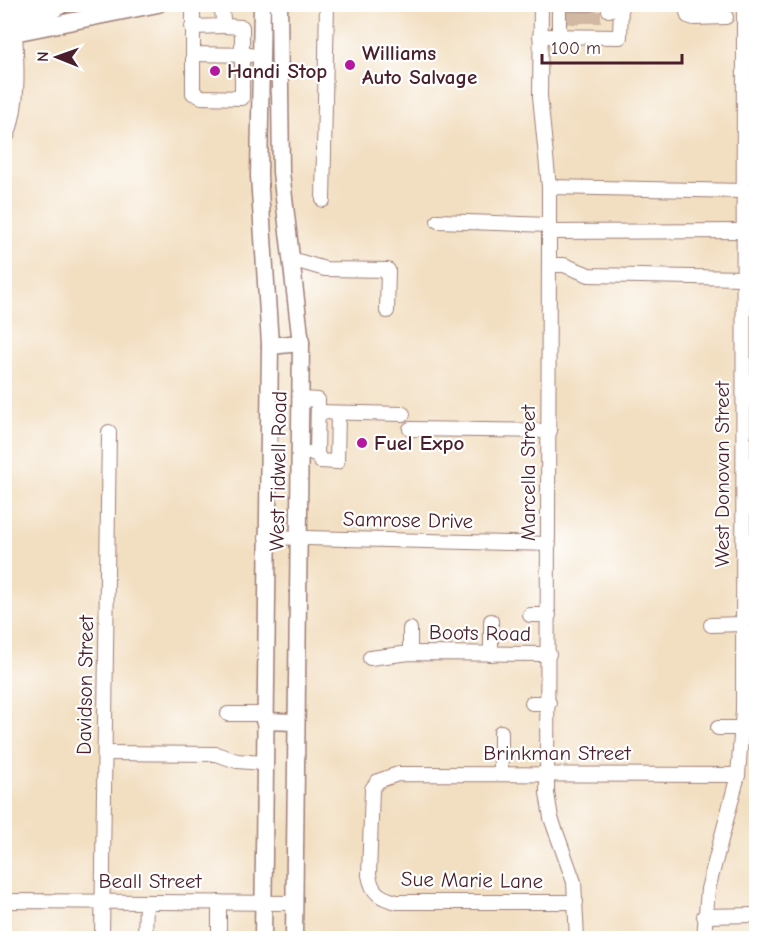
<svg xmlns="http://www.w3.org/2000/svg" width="761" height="943" font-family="'Comic Neue',sans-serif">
  <rect width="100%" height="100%" fill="#fff"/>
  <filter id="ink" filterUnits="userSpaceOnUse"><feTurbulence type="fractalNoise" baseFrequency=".0167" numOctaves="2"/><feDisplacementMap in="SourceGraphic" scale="12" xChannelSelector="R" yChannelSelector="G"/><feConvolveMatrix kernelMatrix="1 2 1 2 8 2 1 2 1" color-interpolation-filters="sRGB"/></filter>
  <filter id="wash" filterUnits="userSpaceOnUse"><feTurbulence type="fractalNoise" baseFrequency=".008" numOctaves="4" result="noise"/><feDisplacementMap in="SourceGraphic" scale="24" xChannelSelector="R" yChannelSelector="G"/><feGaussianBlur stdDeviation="1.35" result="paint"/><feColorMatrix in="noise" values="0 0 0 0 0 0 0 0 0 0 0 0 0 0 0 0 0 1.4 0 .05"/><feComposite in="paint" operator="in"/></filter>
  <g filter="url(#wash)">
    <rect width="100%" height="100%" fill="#f2dec0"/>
  </g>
  <g filter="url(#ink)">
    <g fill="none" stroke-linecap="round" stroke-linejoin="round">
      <g stroke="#d0b8a2" stroke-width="14" stroke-dasharray="14 7" stroke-linecap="butt">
        <polyline points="584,12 584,23"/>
        <polyline points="594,23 594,11"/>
        <polyline points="572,24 573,12"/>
      </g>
      <g stroke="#9e7e76" stroke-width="16">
        <g id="minor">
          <polyline points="193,4 193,54 250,55"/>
          <polyline points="541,4 540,96 549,187 549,247 547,793 551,818 574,882 577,938"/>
          <polyline points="559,4 559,37"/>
          <polyline points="569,4 589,4"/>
          <polyline points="685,4 688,16 694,18 726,17"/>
          <polyline points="192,27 224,26 221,4"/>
          <polyline points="540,36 620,37 621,5 609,5 609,10"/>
          <polyline points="193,54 193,93 202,97 242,98 242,27 224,26"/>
          <path d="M4 135 8 134C19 101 17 67 15 33"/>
          <polyline points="549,187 744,191"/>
          <polyline points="323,200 327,4"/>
          <polyline points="438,221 549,225"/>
          <polyline points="549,232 743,231"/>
          <polyline points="291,259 325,269 388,270 387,311"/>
          <polyline points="549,265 564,265 589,275 743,278"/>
          <polyline points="301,399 318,400 317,453 301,453"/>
          <polyline points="318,412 403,414"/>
          <polyline points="410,429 550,431"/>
          <polyline points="317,453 320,461 337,462 338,413"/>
          <polyline points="266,537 549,544"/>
          <polyline points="530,615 549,615"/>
          <polyline points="491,621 491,654"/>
          <polyline points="711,625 742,624"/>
          <polyline points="410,629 410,653"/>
          <polyline points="370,658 410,653 549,654"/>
          <polyline points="532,703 549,703"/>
          <polyline points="228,714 264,714"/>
          <polyline points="718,728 742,728"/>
          <polyline points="105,753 216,754 237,761 264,763"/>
          <polyline points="501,774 501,732"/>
          <polyline points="4,901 295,903"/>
          <path d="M576 902H397C380 898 372 893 369 875L372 789 378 781 398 774 738 775"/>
          <polyline points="704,916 756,915"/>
          <polyline points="102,938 109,432"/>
          <polyline points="145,938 146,902"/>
          <polyline points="219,938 219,902"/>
          <polyline points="704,938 708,889 738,775 743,710 744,4"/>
        </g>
      </g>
      <g stroke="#9e7e76" stroke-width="19">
        <g id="major">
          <polyline points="262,4 259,176 270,344 263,938"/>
          <polyline points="279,4 281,172 301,343 294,938"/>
          <polyline points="4,9 30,4"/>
          <polyline points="4,22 47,13 63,4"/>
          <polyline points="4,35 158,4"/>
          <polyline points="270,346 301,343"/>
          <polyline points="264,721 296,722"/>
        </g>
      </g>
      <use href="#minor" stroke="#fff" stroke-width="14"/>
      <use href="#major" stroke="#fff" stroke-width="16"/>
    </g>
  </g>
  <g fill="#b5179e" stroke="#fff" stroke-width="2">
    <circle cx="350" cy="65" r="6"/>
    <circle cx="215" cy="71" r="6"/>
    <circle cx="362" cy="443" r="6"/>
  </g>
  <g text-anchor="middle" stroke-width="4.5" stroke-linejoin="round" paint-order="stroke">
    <g font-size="21" font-weight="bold" fill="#4a1f2b" stroke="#fff" text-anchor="start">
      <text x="362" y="60">Williams<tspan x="362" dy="24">Auto Salvage</tspan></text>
      <text x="227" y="78">Handi Stop</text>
      <text x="374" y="450">Fuel Expo</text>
    </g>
    <g font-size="21" fill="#4a1f2b" stroke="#fff">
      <text transform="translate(278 471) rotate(-89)" y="7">West Tidwell Road</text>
      <text transform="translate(528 473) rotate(-90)" y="7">Marcella Street</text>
      <text transform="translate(722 474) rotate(-90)" y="7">West Donovan Street</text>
      <text transform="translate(408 520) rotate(1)" y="7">Samrose Drive</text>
      <text transform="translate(480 633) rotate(1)" y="7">Boots Road</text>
      <text transform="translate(85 685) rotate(-89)" y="7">Davidson Street</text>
      <text x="557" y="760">Brinkman Street</text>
      <text transform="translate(472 880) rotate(1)" y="7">Sue Marie Lane</text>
      <text x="150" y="888">Beall Street</text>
    </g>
  </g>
  <rect width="761" height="943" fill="none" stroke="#fff" stroke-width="24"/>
  <g transform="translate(57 57) rotate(271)" stroke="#ffffff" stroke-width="4.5" paint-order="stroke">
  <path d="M0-4.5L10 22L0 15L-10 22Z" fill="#4a1f2b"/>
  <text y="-9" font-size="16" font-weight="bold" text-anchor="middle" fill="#4a1f2b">N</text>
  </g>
  <path d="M542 54v9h140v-9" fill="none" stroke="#4a1f2b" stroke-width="3"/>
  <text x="551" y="54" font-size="18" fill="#4a1f2b" stroke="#ffffff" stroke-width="4.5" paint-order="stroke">100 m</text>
</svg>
